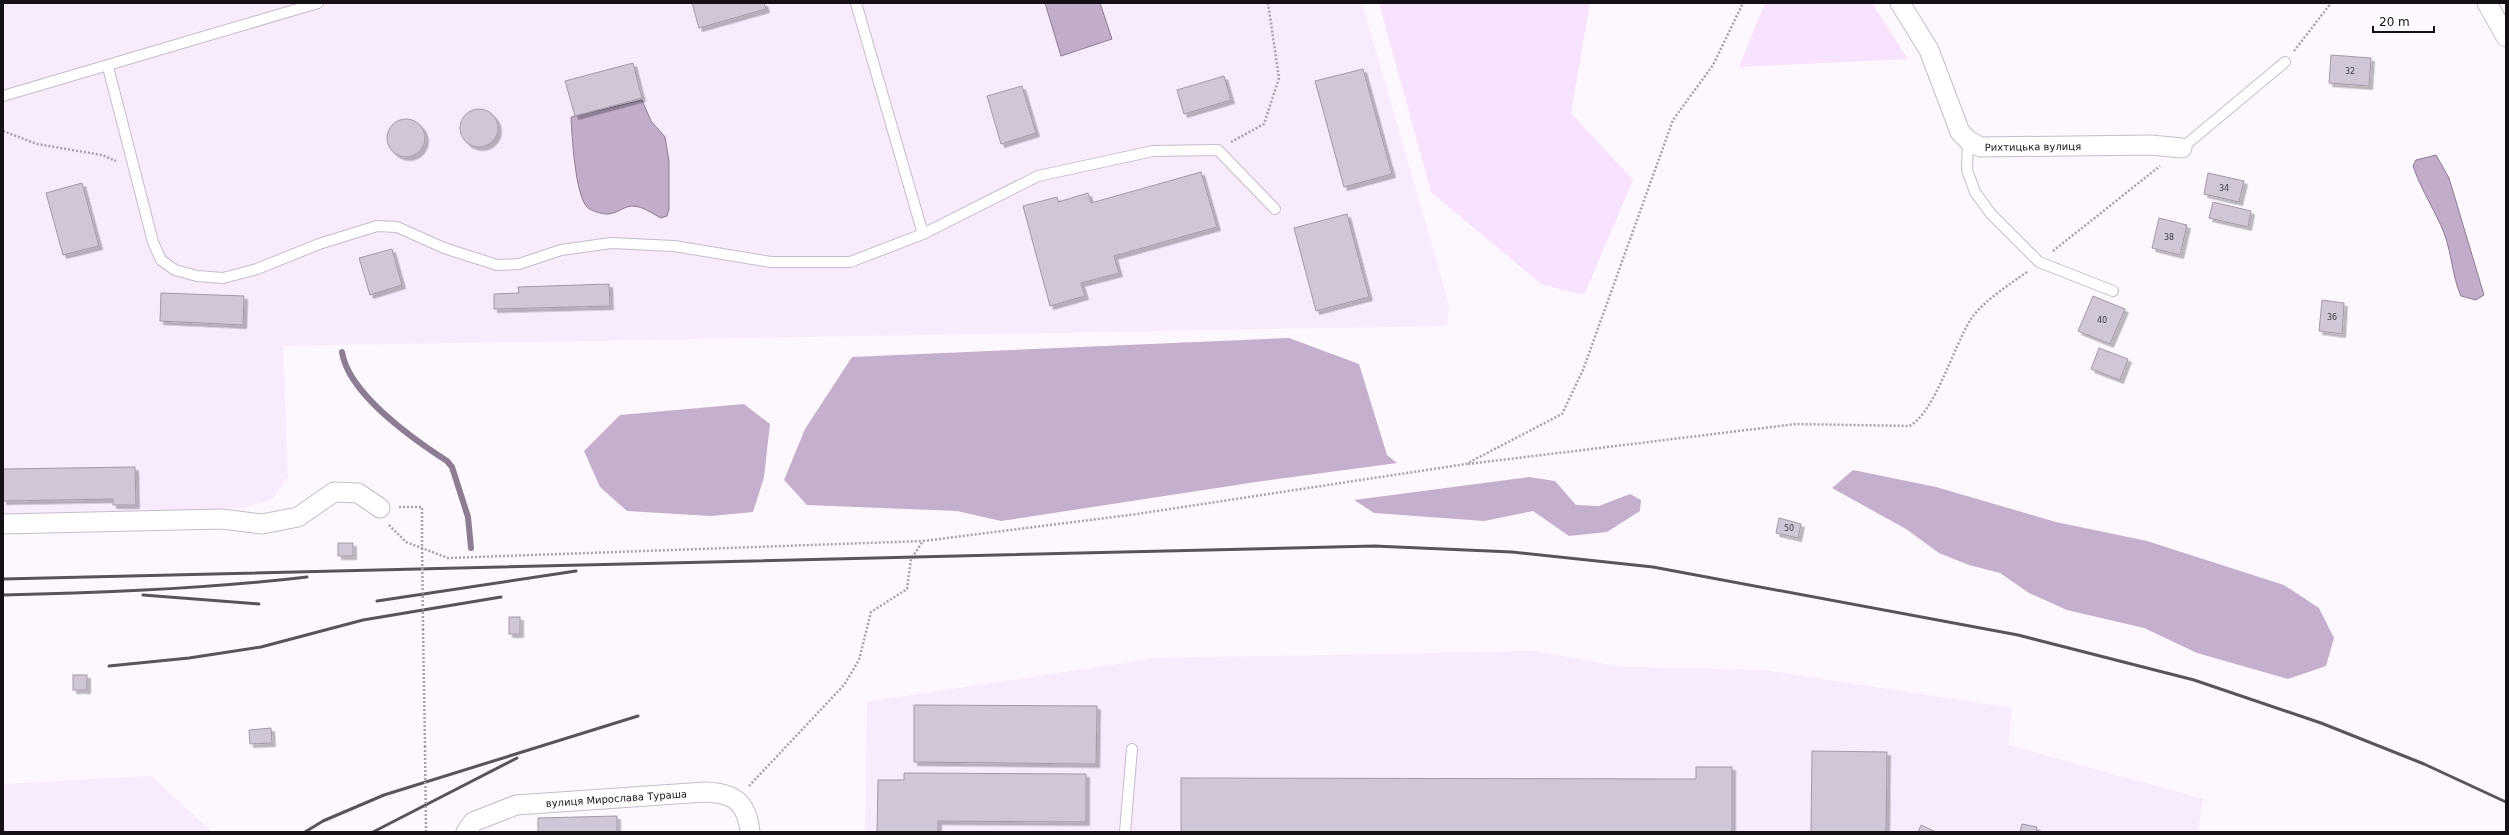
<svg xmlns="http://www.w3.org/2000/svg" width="2509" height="835" font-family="'DejaVu Sans',sans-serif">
  <defs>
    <filter id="shadow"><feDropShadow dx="3.5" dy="3.5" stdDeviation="0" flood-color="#0004"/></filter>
  </defs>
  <rect width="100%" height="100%" fill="#fdf8ff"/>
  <g fill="#f8ebfd">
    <polygon points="3,3 1362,3 1449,304 1447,326 283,346 288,477 272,499 243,508 3,515"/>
    <polygon points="1535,651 1621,667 1764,670 2012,708 2008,745 2203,799 2198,832 865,832 867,702 1157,658"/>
    <polygon points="151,776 212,832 3,832 3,784"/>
  </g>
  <g fill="#f7e3fe">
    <polygon points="1379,3 1590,3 1571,113 1633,180 1584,295 1541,284 1431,192"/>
    <polygon points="1765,3 1872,3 1908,59 1739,67"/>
  </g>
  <g fill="#c4b0cc">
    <polygon points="1289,338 1359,364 1387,455 1397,463 1256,482 1001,521 957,511 807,505 784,480 805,429 852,357"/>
    <polygon points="744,404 770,424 764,477 753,512 711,516 627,511 600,487 584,451 620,415"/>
    <polygon points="1853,470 1936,487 2056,522 2147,541 2284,585 2319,608 2334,638 2326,666 2288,679 2197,653 2144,628 2067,610 2029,593 2000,573 1969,565 1939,553 1906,529 1832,488"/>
    <polygon points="1529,477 1555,481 1576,505 1599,506 1630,494 1641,500 1640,511 1607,532 1569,536 1533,511 1484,521 1374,513 1354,500"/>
  </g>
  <g fill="#c1acc9" stroke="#8d7d93">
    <polygon points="1045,3 1100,3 1112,39 1061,56"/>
    <path d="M642 100 651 121 665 137 669 161V209L667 216 661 218C651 213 639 203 627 207 621 209 615 214 607 214 602 214 591 211 587 207 575 194 572 136 571 117Z"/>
    <path d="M2436 155 2449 178 2484 295 2476 300 2461 296C2452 276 2452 254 2444 233 2435 210 2421 190 2413 166L2416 160Z"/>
  </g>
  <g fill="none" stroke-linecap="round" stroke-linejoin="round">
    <path stroke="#8d7d93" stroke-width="6" d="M342 352C348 393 413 439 447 461L452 467 468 517 471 548"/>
  </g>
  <g fill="#d1c6d5" stroke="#a398a7" filter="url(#shadow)">
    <polygon points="692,3 764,3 766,9 699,28"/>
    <polygon points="2331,55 2371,58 2369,86 2329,83"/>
    <polygon points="633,63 642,98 575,116 565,81"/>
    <polygon points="1363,69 1392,174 1344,187 1315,81"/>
    <polygon points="1224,76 1231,100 1184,114 1177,90"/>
    <polygon points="1022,86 1036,133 1001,144 987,96"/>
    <circle cx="479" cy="128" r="19"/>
    <circle cx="406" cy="138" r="19"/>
    <polygon points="1201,172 1217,227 1114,256 1119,273 1081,283 1085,296 1050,306 1023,206 1057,197 1058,202 1088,193 1091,203"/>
    <polygon points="2208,173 2244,181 2239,202 2204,194"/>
    <polygon points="82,183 99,246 63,255 46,193"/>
    <polygon points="2213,202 2251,211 2248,227 2209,218"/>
    <polygon points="1347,214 1369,297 1316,311 1294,228"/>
    <polygon points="2159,218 2187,225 2180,255 2152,248"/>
    <polygon points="392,249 402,285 370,295 359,258"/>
    <polygon points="609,284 610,306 494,309 494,294 519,293 518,287"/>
    <polygon points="161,293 244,296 243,325 160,321"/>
    <polygon points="2093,296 2125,309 2110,344 2078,331"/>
    <polygon points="2322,300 2344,303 2342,334 2319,331"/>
    <polygon points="2099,348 2128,359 2120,380 2091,369"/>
    <polygon points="135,467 136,505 113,505 113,499 3,501 3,469"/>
    <polygon points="1779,518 1801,524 1798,538 1776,533"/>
    <rect x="338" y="543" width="15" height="13"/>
    <rect x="509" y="617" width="11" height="17"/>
    <rect x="73" y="675" width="14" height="15"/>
    <polygon points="914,705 1097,706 1096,764 914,762"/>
    <polygon points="271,728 272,743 250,744 249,730"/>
    <polygon points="1812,751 1887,752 1886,832 1811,832"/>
    <polygon points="1696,767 1732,767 1732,832 1181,832 1181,778 1696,779"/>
    <polygon points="904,773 1086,774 1086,822 938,821 938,832 877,832 878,780 904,780"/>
    <polygon points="617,816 617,832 538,832 538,818"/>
    <polygon points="2022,824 2037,827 2036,832 2020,832"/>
    <polygon points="1921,825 1936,832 1918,832"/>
  </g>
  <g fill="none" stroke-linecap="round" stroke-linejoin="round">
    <g stroke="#c6bbca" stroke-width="12">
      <g id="lane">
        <polyline points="108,67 153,242 161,260 175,270 197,276 223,278 257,269 319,244 377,226 397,227 444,248 497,265 519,264 561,250 611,243 674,246 771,262 850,262 923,234 856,3"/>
        <polyline points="3,96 318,3"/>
        <polyline points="1968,140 1967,170 1975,192 1991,214 2039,262 2113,291"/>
        <polyline points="2182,148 2285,62"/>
        <polyline points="923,234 1038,176 1153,151 1218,150 1275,209"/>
        <polyline points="1125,832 1132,749"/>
      </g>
    </g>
    <g stroke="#c6bbca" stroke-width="21">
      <g id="street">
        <path id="s1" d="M1900 3 1929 50 1960 132 1968 140 1980 147 2151 145 2182 148"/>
        <polyline points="2487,3 2506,37"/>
        <polyline points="3,524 222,519 262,524 298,517 334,492 358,493 380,508"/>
        <path id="s2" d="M466 832 473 822 516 805 705 792C734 793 747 802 750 832"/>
      </g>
    </g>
    <g stroke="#a6a2a8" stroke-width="2.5" stroke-dasharray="2 2" stroke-linecap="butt">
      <polyline points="2294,51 2331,3"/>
      <polyline points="3,131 37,144 102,155 116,161"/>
      <polyline points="1231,142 1264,124 1279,78 1268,3"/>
      <polyline points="2053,251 2160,166"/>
      <path d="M1468 464 1796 424 1909 426C1934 415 1955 343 1971 319 1982 302 2010 284 2027 272"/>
      <polyline points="399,507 422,507 422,540"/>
      <polyline points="389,525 406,542 448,558 923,541"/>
      <polyline points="423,629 425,746"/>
      <polyline points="749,786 844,685 859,660 871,612 907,589 911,559 923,541 1137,514 1466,464 1562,414 1583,370 1673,120 1713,65 1743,3"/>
    </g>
    <use href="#lane" stroke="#fff" stroke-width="10"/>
    <use href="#street" stroke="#fff" stroke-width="19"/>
    <g stroke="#58545a" stroke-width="3">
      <polyline points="3,579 1374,546 1512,552 1653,567 2018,635 2194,680 2321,723 2424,764 2506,802"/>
      <path d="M3 595C105 593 206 589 307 577"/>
      <polyline points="143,595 259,604"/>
      <polyline points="377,601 576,571"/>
      <polyline points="109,666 189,658 261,647 363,620 501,597"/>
      <polyline points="305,832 323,821 384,795 638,716"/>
      <polyline points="373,832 517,758"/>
    </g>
    <g stroke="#a6a2a8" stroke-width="2.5" stroke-dasharray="2 2" stroke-linecap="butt">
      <polyline points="422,540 423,629"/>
      <polyline points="425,746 426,832"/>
    </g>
  </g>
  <g text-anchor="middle" stroke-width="3" stroke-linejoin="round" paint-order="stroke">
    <g font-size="8" fill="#433e46">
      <text x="2350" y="74">32</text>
      <text x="2224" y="191">34</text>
      <text x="2169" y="240">38</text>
      <text x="2332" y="320">36</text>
      <text x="2102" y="323">40</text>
      <text x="1789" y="531">50</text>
    </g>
    <g font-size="10" fill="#141016" stroke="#fff">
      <text dy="4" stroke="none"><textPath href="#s1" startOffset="221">Рихтицька вулиця</textPath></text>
      <text dy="4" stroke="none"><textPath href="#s2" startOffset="159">вулиця Мирослава Тураша</textPath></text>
    </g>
  </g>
  <rect width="2509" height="835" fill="none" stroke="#141016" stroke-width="8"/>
  <path d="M2373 26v6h61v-6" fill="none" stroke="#141016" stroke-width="2"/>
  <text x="2379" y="26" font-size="12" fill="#141016" stroke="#ffffff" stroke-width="3" paint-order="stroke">20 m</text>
</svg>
